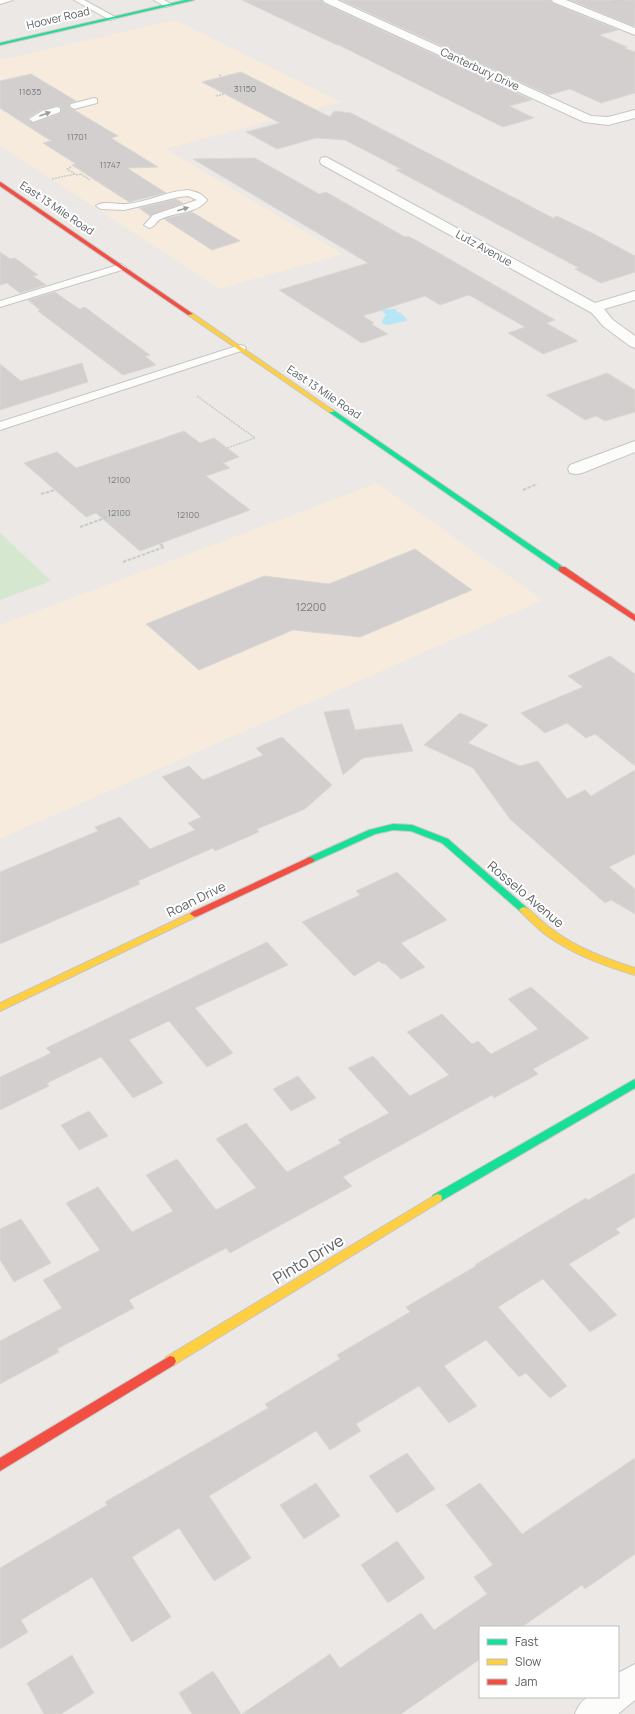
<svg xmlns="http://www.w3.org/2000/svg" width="635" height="1714" font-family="Manrope,sans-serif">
  <rect width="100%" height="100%" fill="#ebe8e5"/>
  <g fill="#f6ebdd">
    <polygon points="175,20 341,102 166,149 343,254 219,289 0,145 0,60"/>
    <polygon points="377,483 543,600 0,839 0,625"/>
  </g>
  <polygon fill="#d6e7d0" points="0,533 51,581 0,600"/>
  <polygon fill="#b7e7f7" points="391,309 396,309 397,312 401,313 407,319 406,321 389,325 383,324 382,320 386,315 381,310"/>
  <g fill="#d2cfce" stroke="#dad8d4" fill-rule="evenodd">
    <polygon points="242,0 322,0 323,3 532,100 509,106 534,118 503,127 339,45 337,45"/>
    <polygon points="341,0 551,0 552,3 618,30 599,35 627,47 624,48 635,52 635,93 601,103 570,89 549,95"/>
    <polygon points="570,0 635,0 635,25 633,26"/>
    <polygon points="241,72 330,117 334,111 351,113 553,218 557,216 594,234 635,256 635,272 601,283 575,269 579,268 396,170 401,169 345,140 316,138 277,149 246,132 280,123 202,82"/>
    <path d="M31 74 76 101 70 103 69 107 118 136 111 138 158 167 127 168 166 193 129 202 72 165 76 164 43 143 51 141 0 108V81ZM57 106 61 107V113L34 123 28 120V118L41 110Z"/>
    <polygon points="255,158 319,194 326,192 405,237 408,236 439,253 555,320 546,323 578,341 543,354 508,333 525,327 469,295 440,305 425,296 363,316 374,323 371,324 388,334 362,343 279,290 368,263 193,159"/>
    <polygon points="176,199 183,203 150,216 139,208"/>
    <polygon points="192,212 240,241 212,250 164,219"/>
    <polygon points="0,252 10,259 15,258 38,275 33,276 46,285 20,293 7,283 0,285"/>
    <polygon points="55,292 79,309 85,307 106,323 150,355 145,356 156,365 123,375 38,311 40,310 28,300"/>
    <polygon points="82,363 88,382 0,410 0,364 21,381"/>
    <polygon points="607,373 635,390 635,412 605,421 596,416 585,420 546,395"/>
    <polygon points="184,431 200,443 214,438 239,457 223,463 230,468 206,476 250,510 140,551 96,513 86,517 24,463 57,452 76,468"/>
    <polygon points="415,549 472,590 360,637 293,630 199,670 146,624 264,576 329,584"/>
    <polygon points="610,656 635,674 635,766 595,734 586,738 567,723 545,733 521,713 583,687 568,676"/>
    <polygon points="349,709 355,730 402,724 413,751 363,758 343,775 324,712"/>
    <polygon points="460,713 488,725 468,743 520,766 538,761 567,799 585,790 591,796 635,770 635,854 609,867 635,889 635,914 611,900 605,903 510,819 473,768 424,745"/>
    <polygon points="282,737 332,785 305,809 257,829 259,832 215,851 213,848 138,881 140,884 0,944 0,872 98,831 95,827 120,817 150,849 195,830 188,823 201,817 162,777 189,766 203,780 263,755 256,748"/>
    <polygon points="397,872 447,920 401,943 425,967 401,979 384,963 382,964 379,961 354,976 302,922 360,895 356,891"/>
    <polygon points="267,942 288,965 195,1008 233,1053 207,1067 169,1021 129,1040 163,1083 133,1098 101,1057 47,1083 49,1086 0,1110 0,1077 51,1053 46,1048"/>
    <polygon points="531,987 589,1038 533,1069 538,1074 494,1098 492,1095 343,1177 352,1186 230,1253 226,1248 129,1300 134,1308 57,1349 59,1352 0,1384 0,1341 62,1308 43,1280 100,1250 66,1203 98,1187 132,1232 173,1211 146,1175 177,1159 216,1210 256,1188 216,1139 246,1123 287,1172 341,1143 338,1140 389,1113 348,1068 373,1056 410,1096 449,1075 407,1032 442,1014 472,1044 478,1041 491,1054 538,1029 508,999"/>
    <polygon points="298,1076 316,1098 291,1111 273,1089"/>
    <polygon points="89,1111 108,1136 79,1150 61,1125"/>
    <polygon points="635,1173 635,1217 616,1229 620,1233 569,1264 617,1315 590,1332 543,1279 498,1307 567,1386 550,1398 526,1373 519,1377 486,1340 444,1366 477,1406 449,1423 419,1386 356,1424 361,1431 330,1450 316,1431 209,1496 251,1558 214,1581 179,1528 132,1557 171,1617 132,1642 92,1577 21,1620 28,1632 0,1649 0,1568 107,1505 105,1502 268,1408 265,1404 340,1359 337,1355 410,1312 406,1307 476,1266 475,1265 539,1226 586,1198 588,1200"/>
    <polygon points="21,1219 51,1263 14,1282 0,1260 0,1229"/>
    <polygon points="407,1453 435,1489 397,1513 369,1476"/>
    <polygon points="635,1458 635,1554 585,1589 582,1585 522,1627 480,1627 480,1659 401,1714 242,1714 330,1654 340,1668 421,1613 434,1630 487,1594 474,1577 493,1565 446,1505 480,1483 522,1534"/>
    <polygon points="316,1483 340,1516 304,1539 280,1505"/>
    <polygon points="397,1541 425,1578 388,1603 361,1565"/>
    <polygon points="72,1655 94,1693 61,1714 44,1714 27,1683"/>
    <polygon points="213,1671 241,1714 192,1714 179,1693"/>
  </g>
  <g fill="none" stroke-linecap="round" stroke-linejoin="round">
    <g stroke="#c6c6c6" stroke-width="2">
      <g id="lane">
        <polygon points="0,0 13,0 0,4"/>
        <polygon points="74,0 84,0 117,18 110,20"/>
        <polygon points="154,0 164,0 173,5 166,7"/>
        <polygon points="94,98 97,99 97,103 74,109 70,106 71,104"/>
        <polygon points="57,107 60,108 60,112 33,122 29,119 42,111"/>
        <path d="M188 190C196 192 202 193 207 200 197 214 175 212 161 219 156 221 155 227 149 228L144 225 153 215 197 200 188 196 179 197 124 210 101 209 96 206C102 200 118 205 127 204 148 202 167 191 188 190Z"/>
        <polygon points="121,264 126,267 125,269 0,307 0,301"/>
        <polygon points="240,345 244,346 246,348 244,350 0,430 0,422"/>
      </g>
    </g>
    <g stroke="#c6c6c6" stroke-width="2">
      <g id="street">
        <polygon points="323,0 337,0 591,116 608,117 635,110 635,118 608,125 584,122 324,2"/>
        <polygon points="552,0 566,0 635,28 635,35 553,2"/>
        <polygon points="326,157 595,303 635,291 635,300 604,309 613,320 635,336 635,348 630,346 603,326 592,313 321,164 320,161 321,158"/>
        <polygon points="635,441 635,452 582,473 576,474 570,473 568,469 570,465"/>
        <path d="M635 1664V1700L618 1714H575C585 1690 595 1697 618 1697V1673Z"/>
      </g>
    </g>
    <g stroke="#c6c6c6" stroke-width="2">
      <g id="fast">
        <polygon points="186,0 194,0 0,45 0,43"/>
        <polygon points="331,409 333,410 566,569 565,571 559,571 329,412 329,410"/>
        <polygon points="393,824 412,825 448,839 527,908 529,910 527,912 521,912 442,843 411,831 393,830 375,834 313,862 310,863 305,860 307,858 369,830"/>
        <polygon points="635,1079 635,1088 441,1201 437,1202 433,1201 432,1198 433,1195"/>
      </g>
    </g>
    <g stroke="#c6c6c6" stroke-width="2">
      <g id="slow">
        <polygon points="188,313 192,313 334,411 333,412 329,412 188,315"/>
        <path d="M524 907 527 908C536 915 544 924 553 930 577 948 607 959 635 968V975C604 966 572 954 546 935 537 928 529 920 521 912L519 910 521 908Z"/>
        <polygon points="195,911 200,914 198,916 0,1011 0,1003"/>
        <polygon points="437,1194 441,1195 442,1198 441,1201 174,1365 170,1366 166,1365 164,1361 166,1357"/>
      </g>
    </g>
    <g stroke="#c6c6c6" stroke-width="2">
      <g id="jam">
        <polygon points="0,182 2,183 193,314 188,315 0,186"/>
        <polygon points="559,567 565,567 635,615 635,621 559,571"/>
        <polygon points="310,857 315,860 313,862 198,916 195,917 190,914 192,912"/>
        <polygon points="170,1356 174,1357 176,1361 174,1365 0,1471 0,1458"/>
      </g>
    </g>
    <g stroke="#c6cdc8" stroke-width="1.5" stroke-dasharray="2 1" stroke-linecap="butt">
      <polyline points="613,2 623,0"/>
      <polyline points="219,75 222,76"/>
      <polyline points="216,96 224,94"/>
      <polyline points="71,167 67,169 77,175 82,174"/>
      <polyline points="81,174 90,180"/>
      <polyline points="52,179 75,174"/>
      <polyline points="197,396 255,438 227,448"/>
    </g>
    <g stroke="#c6cdc8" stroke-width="2" stroke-dasharray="3.5 1.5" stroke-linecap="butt">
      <polyline points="523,490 537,484"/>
      <polyline points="41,494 55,490"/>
      <polyline points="99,512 106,518"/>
      <polyline points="80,527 119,513"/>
      <polyline points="123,562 164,547 160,544"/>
    </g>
    <use href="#lane" fill="#fcfcfb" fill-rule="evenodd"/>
    <use href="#street" fill="#fcfcfb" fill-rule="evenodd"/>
    <use href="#fast" fill="#16e098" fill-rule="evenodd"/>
    <use href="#slow" fill="#ffcf43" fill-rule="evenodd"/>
    <use href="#jam" fill="#f24e42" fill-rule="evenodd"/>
  </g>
  <defs><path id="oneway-solid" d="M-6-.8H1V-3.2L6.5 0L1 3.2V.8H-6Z"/></defs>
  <g fill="#9b9ea0">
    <use href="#oneway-solid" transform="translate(45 114) rotate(-20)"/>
    <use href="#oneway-solid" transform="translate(183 209) rotate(-16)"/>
  </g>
  <g text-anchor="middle" stroke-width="4" stroke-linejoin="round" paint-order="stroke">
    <g font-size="9" fill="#7a7d80">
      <text x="245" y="92">31150</text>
      <text x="30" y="95">11635</text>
      <text x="77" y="140">11701</text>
      <text x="110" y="168">11747</text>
      <text x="119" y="483">12100</text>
      <text x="119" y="516">12100</text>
      <text x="188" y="518">12100</text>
    </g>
    <g font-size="11" fill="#5b6064" stroke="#fff">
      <text transform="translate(58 18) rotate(-13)" y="4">Hoover Road</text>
      <text transform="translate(480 69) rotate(25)" y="4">Canterbury Drive</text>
      <text transform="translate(57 208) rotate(34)" y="4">East 13 Mile Road</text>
      <text transform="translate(484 248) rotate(29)" y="4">Lutz Avenue</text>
      <text transform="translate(324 392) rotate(34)" y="4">East 13 Mile Road</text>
    </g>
    <g font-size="11" fill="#7a7d80">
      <text x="311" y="611">12200</text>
    </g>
    <g font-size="13" fill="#5b6064" stroke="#fff">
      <text transform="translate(526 894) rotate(40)" y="5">Rosselo Avenue</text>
      <text transform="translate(196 899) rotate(-26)" y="5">Roan Drive</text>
    </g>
    <g font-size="16" fill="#5b6064" stroke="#fff">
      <text transform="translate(308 1259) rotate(-31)" y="6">Pinto Drive</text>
    </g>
  </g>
  <rect x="479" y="1626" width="140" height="72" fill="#ffffff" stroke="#bdbfc1"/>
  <rect x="487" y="1639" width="20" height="6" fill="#16e098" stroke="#bdbfc1"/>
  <text x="515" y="1646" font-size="12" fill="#5b6064">Fast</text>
  <rect x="487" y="1659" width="20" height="6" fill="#ffcf43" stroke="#bdbfc1"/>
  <text x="515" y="1666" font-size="12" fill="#5b6064">Slow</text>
  <rect x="487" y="1679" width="20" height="6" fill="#f24e42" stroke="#bdbfc1"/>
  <text x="515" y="1686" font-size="12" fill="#5b6064">Jam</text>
</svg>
